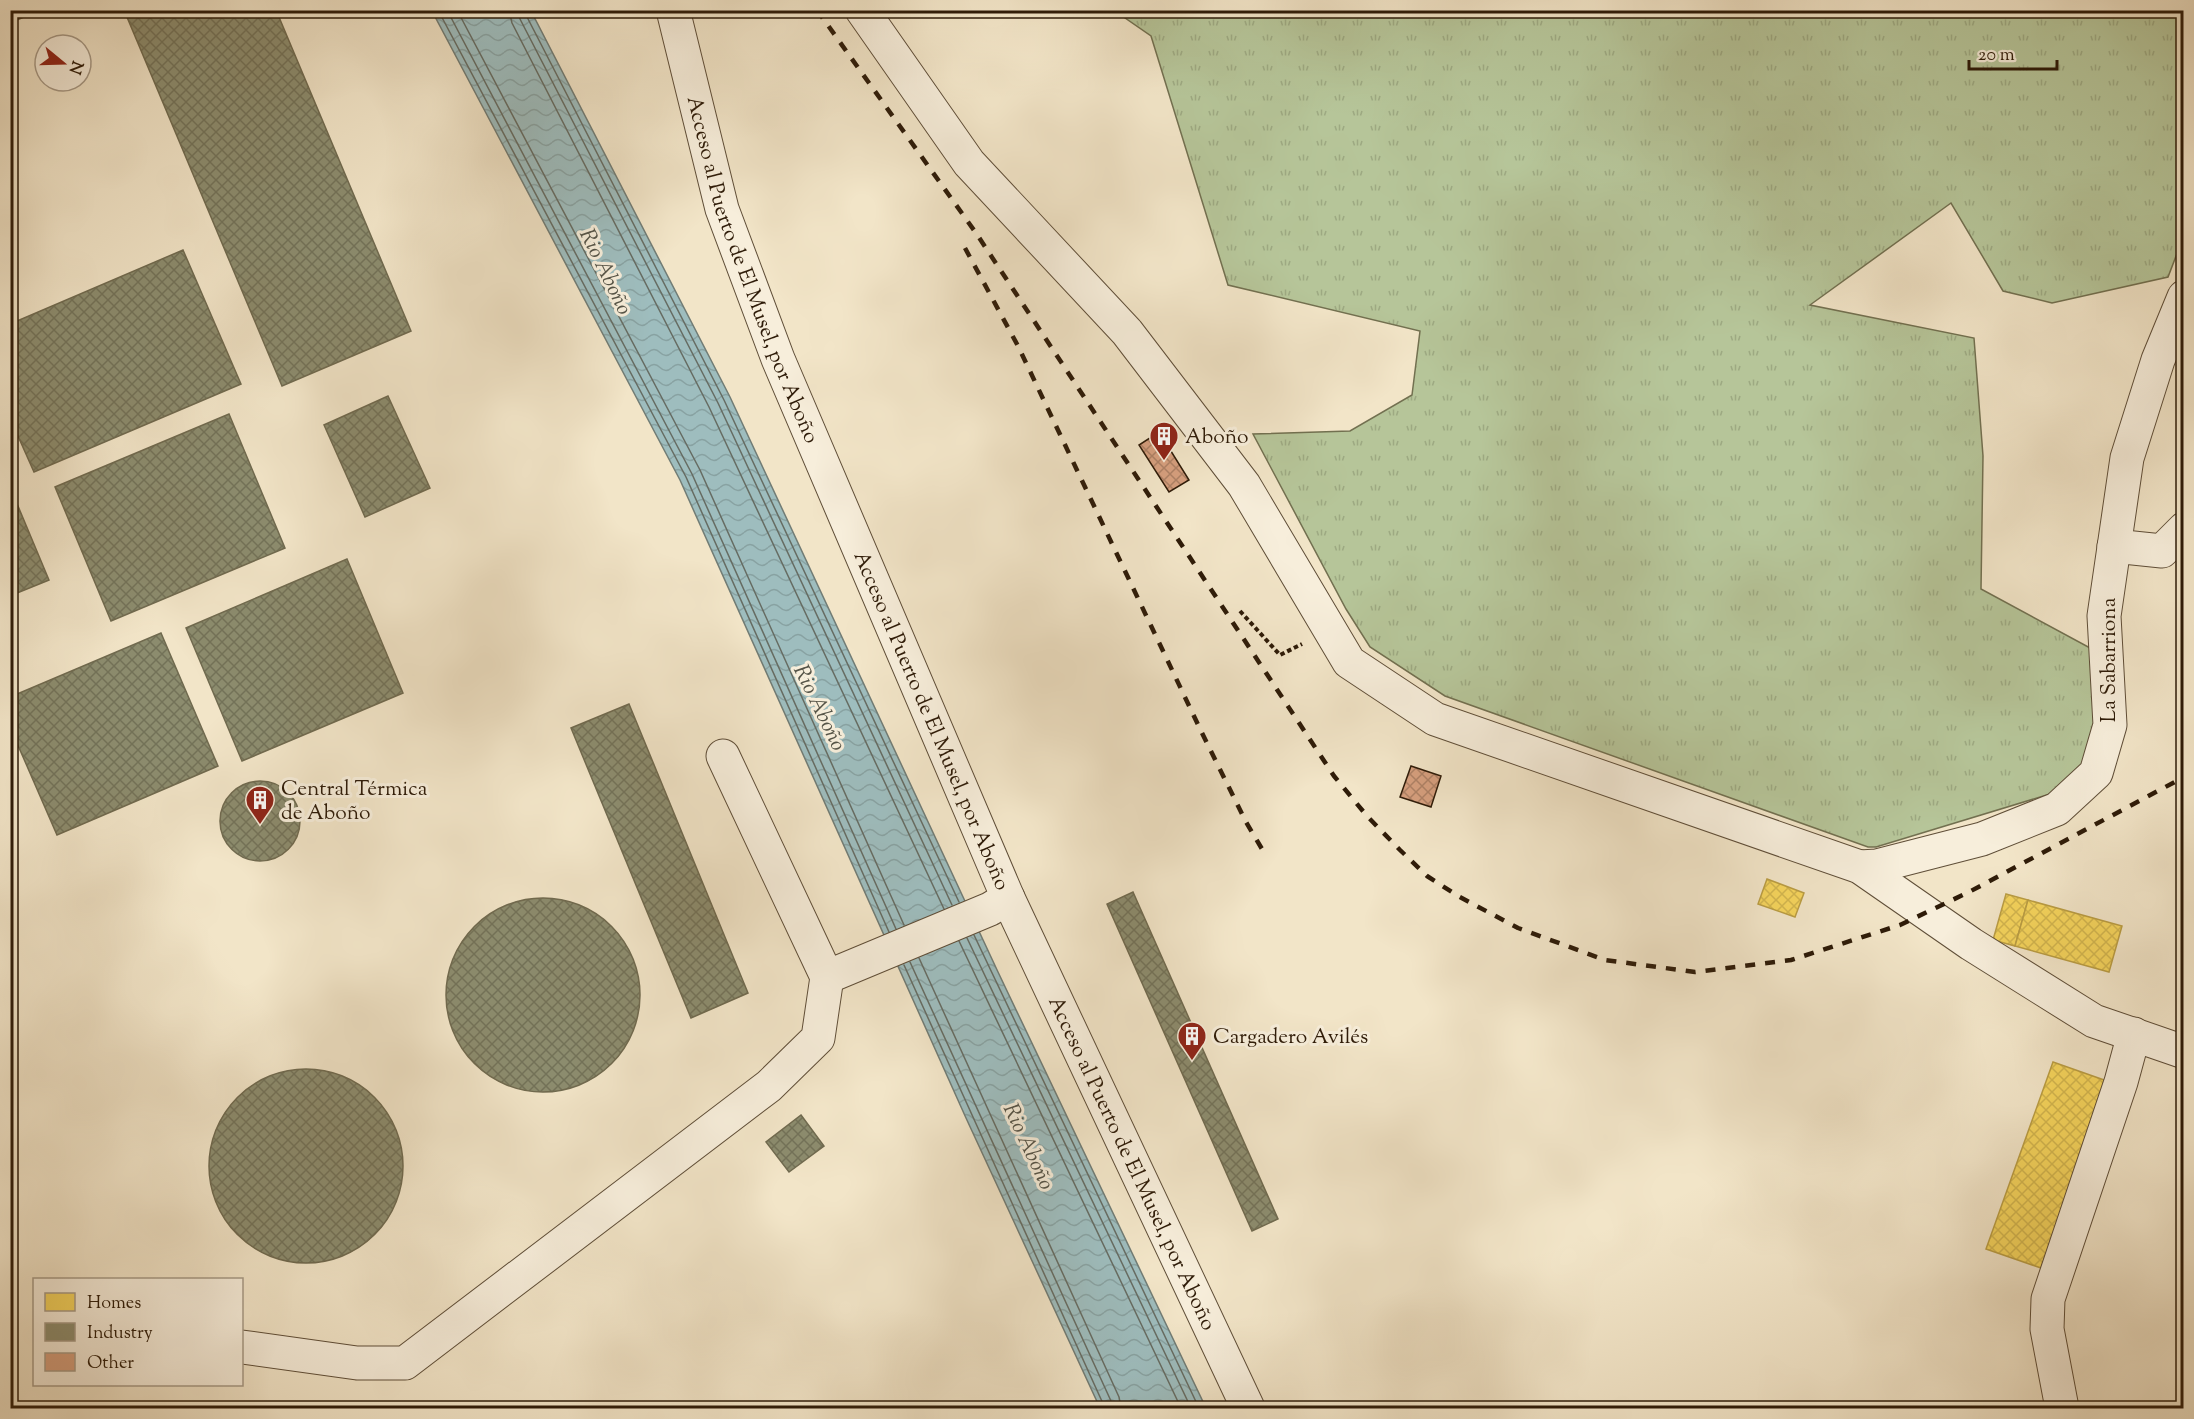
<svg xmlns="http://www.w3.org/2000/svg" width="2194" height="1419" font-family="'Sorts Mill Goudy',serif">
  <defs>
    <pattern id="grass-tufts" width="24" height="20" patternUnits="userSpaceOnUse" patternTransform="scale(1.5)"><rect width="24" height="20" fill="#b6c599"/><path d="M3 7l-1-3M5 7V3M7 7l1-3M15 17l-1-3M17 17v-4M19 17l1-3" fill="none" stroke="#9da982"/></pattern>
    <pattern id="water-waves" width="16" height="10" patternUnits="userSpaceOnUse" patternTransform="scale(1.5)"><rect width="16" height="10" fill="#9ebdbe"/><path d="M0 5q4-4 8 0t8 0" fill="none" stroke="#88a2a2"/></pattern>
    <pattern id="homes-cross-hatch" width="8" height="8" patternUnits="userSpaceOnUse" patternTransform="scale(1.5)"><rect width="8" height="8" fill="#f6d55c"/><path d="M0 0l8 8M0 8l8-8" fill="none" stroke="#d3b64e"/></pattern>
    <pattern id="industry-cross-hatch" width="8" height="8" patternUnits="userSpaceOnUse" patternTransform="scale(1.5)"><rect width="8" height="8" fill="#8c8c6e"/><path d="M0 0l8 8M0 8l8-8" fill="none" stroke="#737258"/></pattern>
    <pattern id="building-cross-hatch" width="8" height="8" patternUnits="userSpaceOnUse" patternTransform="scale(1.5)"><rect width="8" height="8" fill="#d69f7e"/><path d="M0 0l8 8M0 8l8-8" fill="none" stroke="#ae8165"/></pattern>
  </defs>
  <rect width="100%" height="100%" fill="#f2e5c8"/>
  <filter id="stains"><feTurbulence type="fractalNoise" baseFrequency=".00333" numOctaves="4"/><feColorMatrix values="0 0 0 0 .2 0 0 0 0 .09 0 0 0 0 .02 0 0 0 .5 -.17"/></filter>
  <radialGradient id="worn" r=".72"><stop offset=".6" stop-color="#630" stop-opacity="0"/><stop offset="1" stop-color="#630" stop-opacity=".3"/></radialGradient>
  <polygon fill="url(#grass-tufts)" stroke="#727050" stroke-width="1.5" points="1115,11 2183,11 2183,238 2168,277 2052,303 2003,291 1951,203 1810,305 1974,338 1983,456 1981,589 2092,649 2097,723 2082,771 2050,794 1876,847 1868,847 1445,696 1370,647 1346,609 1253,434 1350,431 1412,395 1420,331 1228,285 1151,36"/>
  <polygon fill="url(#water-waves)" stroke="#717c75" stroke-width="1.5" points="432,11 531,11 730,397 998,972 1206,1408 1100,1408 966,1118 680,480"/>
  <g fill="url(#homes-cross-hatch)" stroke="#ba9d43" stroke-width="1.5">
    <polygon points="1767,879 1804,893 1795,917 1758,904"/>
    <polygon points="2006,894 2028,900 2015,946 1993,940"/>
    <polygon points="2028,900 2122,926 2109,972 2015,946"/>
    <polygon points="2053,1062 2107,1081 2041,1268 1986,1249"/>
  </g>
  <g fill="url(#industry-cross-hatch)" stroke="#706a4f" stroke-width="1.5">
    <polygon points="10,10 40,10 10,23"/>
    <polygon points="124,10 276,10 411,331 282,386"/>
    <polygon points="183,250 241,384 34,472 10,418 10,324"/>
    <polygon points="388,396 430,488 365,517 324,425"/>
    <polygon points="229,414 285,548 111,621 55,487"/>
    <polygon points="10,487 49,580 10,596"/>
    <polygon points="347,559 403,693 242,761 186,628"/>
    <polygon points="161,633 218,766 57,835 10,727 10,697"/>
    <polygon points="629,704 748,993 691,1018 571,728"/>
    <circle cx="260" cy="821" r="40"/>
    <polygon points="1133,892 1278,1219 1252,1231 1107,904"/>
    <circle cx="543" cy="995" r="97"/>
    <circle cx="306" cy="1166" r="97"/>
    <polygon points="801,1115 824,1146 789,1172 766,1142"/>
  </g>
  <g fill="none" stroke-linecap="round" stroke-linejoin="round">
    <g stroke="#666c63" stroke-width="1.5">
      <polyline points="438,10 686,477 889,932"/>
      <polyline points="447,10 692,474 896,929"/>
      <polyline points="457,10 700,470 904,925"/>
      <polyline points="509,10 512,23 709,407 944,909"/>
      <polyline points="518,10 520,19 718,403 952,905"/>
      <polyline points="526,10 526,15 724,400 959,902"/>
      <polyline points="974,935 1199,1408"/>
      <polyline points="967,938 1191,1408"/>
      <polyline points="959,941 1181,1408"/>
      <polyline points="919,958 1119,1397 1121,1408"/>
      <polyline points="910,962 1111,1401 1112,1408"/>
      <polyline points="904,965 1105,1408"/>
    </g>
  </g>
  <g fill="url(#building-cross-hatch)" stroke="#2e1b08" stroke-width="1.5">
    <polygon points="1159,432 1189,480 1169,492 1139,445"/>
    <polygon points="1411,766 1441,776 1431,807 1400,797"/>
  </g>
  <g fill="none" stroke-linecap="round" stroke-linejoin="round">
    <g stroke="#5f4e38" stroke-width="35">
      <g id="minor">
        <path id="s1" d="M673 10 722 209 778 359 1008 898 1248 1408"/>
        <polyline points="862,10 969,163 1127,332 1244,485 1349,662 1435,719 1860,867 1971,944 2094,1021 2184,1052"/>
        <polyline points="2114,546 2162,551 2184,529"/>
        <polyline points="1860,867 1877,866 1982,839 2057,809 2096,773 2110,725 2104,616 2127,458 2158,360 2184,297"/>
        <polyline points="827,977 990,909 1008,898"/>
        <polyline points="242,1347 357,1363 405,1363 769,1086 818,1038 827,977 723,756"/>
        <polyline points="2062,1408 2047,1329 2048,1299 2121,1082 2134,1034"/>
      </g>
    </g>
    <polyline stroke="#2e1b08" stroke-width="4" stroke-dasharray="4.5 3" stroke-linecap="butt" points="1240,611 1280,655 1302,644"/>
    <use href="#minor" stroke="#f7eedb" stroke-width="33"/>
    <g stroke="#2e1b08" stroke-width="4.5" stroke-dasharray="10 10" stroke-linecap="butt">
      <polyline points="817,10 976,233 1334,776 1367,816 1400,850 1427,876 1458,896 1518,928 1605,960 1695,972 1791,960 1900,925 1969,892 2184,777"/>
      <polyline points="965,248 1018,346 1202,733 1246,822 1262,849"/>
    </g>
  </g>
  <defs>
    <g id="building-pin" transform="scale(1.5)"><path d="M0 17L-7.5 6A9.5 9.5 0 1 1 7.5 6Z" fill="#8f2418" stroke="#f7eedb"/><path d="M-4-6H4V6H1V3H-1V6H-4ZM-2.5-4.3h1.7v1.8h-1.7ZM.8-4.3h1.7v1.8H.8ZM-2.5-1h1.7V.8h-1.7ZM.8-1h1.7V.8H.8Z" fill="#fff"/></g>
  </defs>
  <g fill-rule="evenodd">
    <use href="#building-pin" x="1164" y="436"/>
    <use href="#building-pin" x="260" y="800"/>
    <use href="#building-pin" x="1192" y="1036"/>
  </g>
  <g text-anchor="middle" stroke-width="6" stroke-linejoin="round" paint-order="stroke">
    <g font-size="21" fill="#2e1b08" stroke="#f7eedb">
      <text dy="7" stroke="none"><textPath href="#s1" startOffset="272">Acceso al Puerto de El Musel, por Aboño</textPath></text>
      <text transform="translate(2108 660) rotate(-90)" y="7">La Sabarriona</text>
      <text dy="7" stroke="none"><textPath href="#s1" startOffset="758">Acceso al Puerto de El Musel, por Aboño</textPath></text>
      <text dy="7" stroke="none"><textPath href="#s1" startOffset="1244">Acceso al Puerto de El Musel, por Aboño</textPath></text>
    </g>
    <g font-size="21" fill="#2e1b08" stroke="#f7eedb" text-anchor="start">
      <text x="1185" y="443">Aboño</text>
      <text x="281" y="795">Central Térmica<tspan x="281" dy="24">de Aboño</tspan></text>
      <text x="1213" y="1043">Cargadero Avilés</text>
    </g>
    <g font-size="22" font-style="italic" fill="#555448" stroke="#f7eedb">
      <text transform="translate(607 271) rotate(64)" y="8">Rio Aboño</text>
      <text transform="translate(821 707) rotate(64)" y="8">Rio Aboño</text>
      <text transform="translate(1030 1146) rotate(65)" y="8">Rio Aboño</text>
    </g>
  </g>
  <rect width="2194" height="1419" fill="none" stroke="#f2e5c8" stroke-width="36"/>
  <rect x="12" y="12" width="2170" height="1395" fill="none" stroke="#2e1b08" stroke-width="3"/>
  <rect x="18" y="18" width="2158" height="1383" fill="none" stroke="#2e1b08" stroke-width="1.5"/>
  <rect x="33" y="1278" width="210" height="108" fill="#f7eedb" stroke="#a79a87" stroke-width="1.5"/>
  <rect x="45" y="1293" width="30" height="18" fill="#f6d55c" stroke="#a79a87" stroke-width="1.5"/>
  <text x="87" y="1308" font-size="18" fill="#2e1b08">Homes</text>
  <rect x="45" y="1323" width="30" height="18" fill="#8c8c6e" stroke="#a79a87" stroke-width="1.5"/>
  <text x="87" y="1338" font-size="18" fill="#2e1b08">Industry</text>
  <rect x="45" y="1353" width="30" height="18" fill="#d69f7e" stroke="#a79a87" stroke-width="1.5"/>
  <text x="87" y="1368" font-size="18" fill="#2e1b08">Other</text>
  <g transform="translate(63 63) rotate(109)"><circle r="28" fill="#f7eedb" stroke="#a79a87" stroke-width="1.5"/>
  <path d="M0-4.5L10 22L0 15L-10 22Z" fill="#8f2418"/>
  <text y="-9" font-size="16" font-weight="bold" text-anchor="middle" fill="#2e1b08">N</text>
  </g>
  <path d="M1969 60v9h88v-9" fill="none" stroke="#2e1b08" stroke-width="3"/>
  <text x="1978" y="60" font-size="18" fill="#2e1b08" stroke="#f7eedb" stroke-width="4.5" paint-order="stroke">20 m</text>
  <rect width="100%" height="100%" filter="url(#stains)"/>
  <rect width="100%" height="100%" fill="url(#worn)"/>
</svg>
